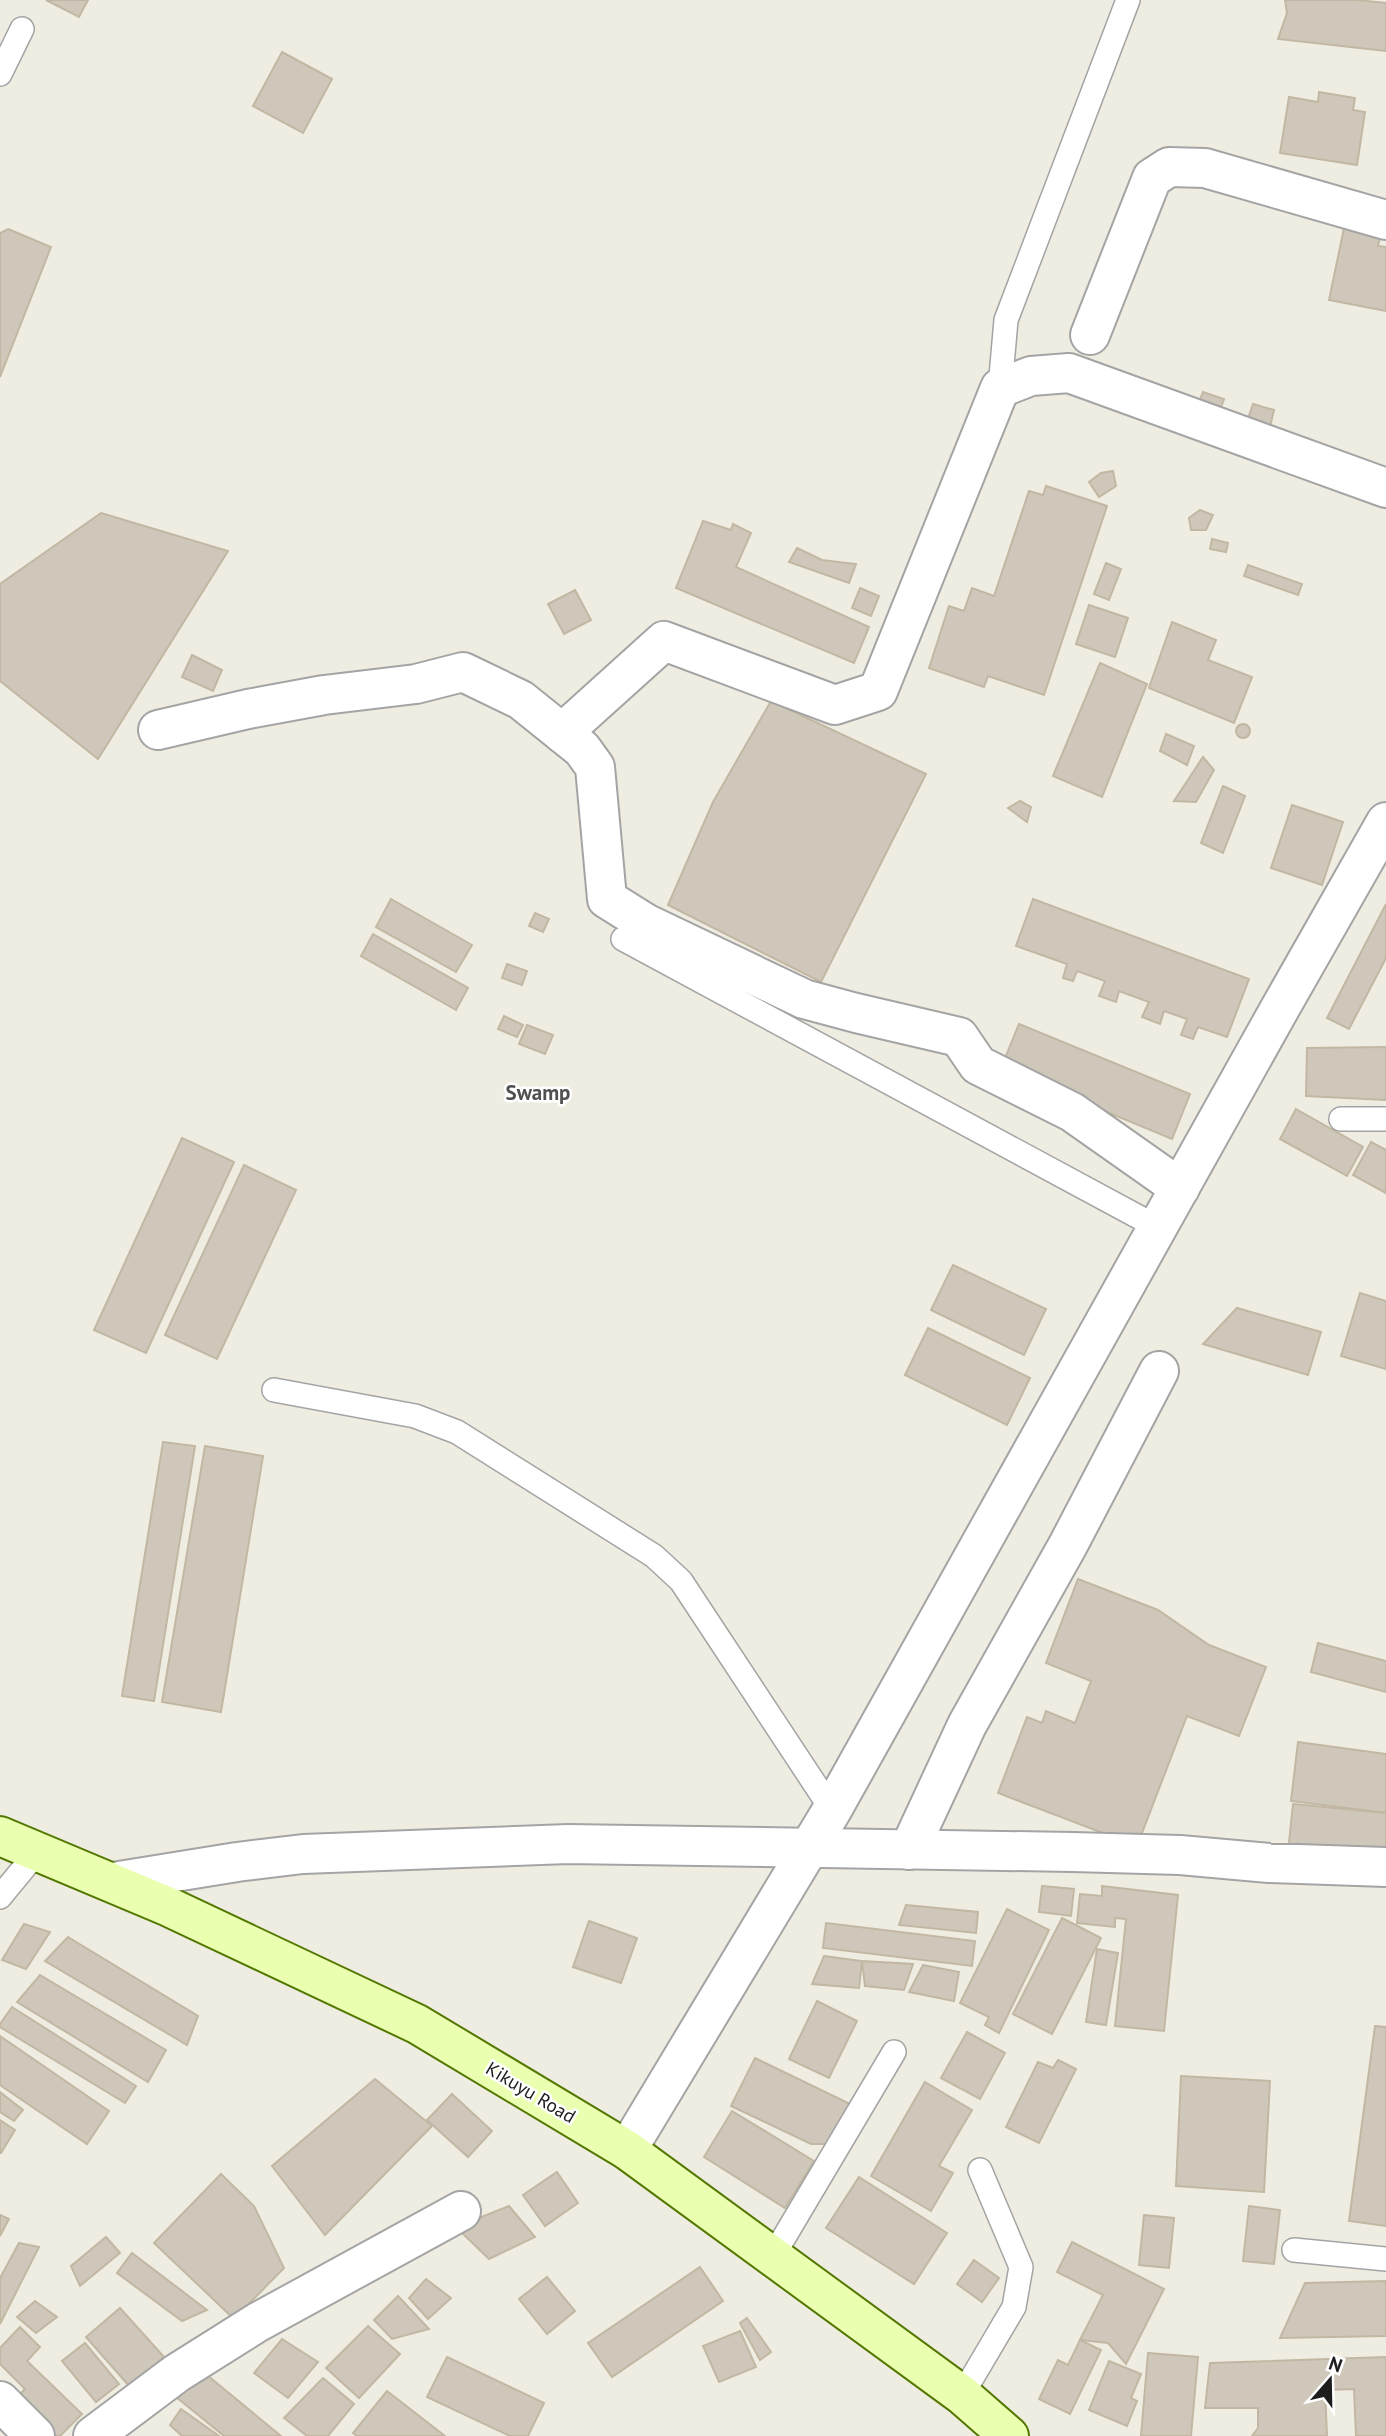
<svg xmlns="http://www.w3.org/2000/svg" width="1386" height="2436" font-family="'PT Sans',sans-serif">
  <rect width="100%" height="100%" fill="#efede1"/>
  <g fill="#cfc8ba" stroke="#c2b7a2" stroke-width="2">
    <polygon points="46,0 88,0 79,17"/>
    <polygon points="1285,0 1357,0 1386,3 1386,51 1278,39 1287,13"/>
    <polygon points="282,52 332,79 303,133 253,106"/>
    <polygon points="1319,92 1355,98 1353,110 1365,112 1357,165 1280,153 1289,97 1318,102"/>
    <polygon points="1344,228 1380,236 1378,246 1386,247 1386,311 1329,300"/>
    <polygon points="8,229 51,247 0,377 0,233"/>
    <polygon points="1203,392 1224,399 1218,415 1196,410"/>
    <polygon points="1253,404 1274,410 1270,427 1248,419"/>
    <polygon points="1113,471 1116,486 1099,497 1089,482 1101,473"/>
    <polygon points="1046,486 1107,506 1044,695 988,676 984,687 929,668 949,606 964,611 972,588 994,596 1029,491 1043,495"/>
    <polygon points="1200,510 1213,515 1206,530 1191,530 1189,518"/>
    <polygon points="101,513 228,551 98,759 0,681 0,584"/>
    <polygon points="703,521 731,530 733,524 751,533 736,567 869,627 854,663 676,588"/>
    <polygon points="1212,539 1228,543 1226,552 1210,549"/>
    <polygon points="797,548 822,560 856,564 849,583 789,562"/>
    <polygon points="1106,563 1121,569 1109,600 1094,594"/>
    <polygon points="1248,565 1302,584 1298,595 1244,576"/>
    <polygon points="860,588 879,596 871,616 852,608"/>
    <polygon points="575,590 591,620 564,634 548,604"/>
    <polygon points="1089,605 1128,618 1115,657 1076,644"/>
    <polygon points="1172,622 1216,640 1208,660 1252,677 1234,723 1149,688"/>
    <polygon points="192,655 222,670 213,691 182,677"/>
    <polygon points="1100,663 1147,684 1102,797 1053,776"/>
    <polygon points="771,701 926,774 821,982 668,905 713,802"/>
    <circle cx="1243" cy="731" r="7"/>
    <polygon points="1166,734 1194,746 1187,765 1160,751"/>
    <polygon points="1203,757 1214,770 1196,802 1174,801"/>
    <polygon points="1223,786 1245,796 1223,853 1201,843"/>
    <polygon points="1020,801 1031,807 1027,822 1008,808"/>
    <polygon points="1292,805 1343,822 1322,885 1271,868"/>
    <polygon points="391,899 472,945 456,972 376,927"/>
    <polygon points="1033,899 1249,979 1227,1037 1198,1027 1193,1039 1181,1035 1187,1019 1164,1011 1160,1024 1142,1017 1149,1002 1119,991 1116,1002 1099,996 1105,981 1077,971 1073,981 1063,978 1067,964 1016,946"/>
    <polygon points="1386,904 1386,958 1349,1029 1327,1018"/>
    <polygon points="535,913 549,919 543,932 529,926"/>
    <polygon points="373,934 468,988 456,1010 361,956"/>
    <polygon points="507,964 527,971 522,985 502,978"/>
    <polygon points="504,1016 523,1025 517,1037 498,1029"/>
    <polygon points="1019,1024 1190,1094 1172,1139 1001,1068"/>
    <polygon points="527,1025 553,1035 545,1054 519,1044"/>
    <polygon points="1386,1047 1386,1100 1306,1096 1307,1048"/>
    <polygon points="1296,1109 1363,1147 1347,1176 1280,1139"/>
    <polygon points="182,1138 234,1162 146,1353 94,1330"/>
    <polygon points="1371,1142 1386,1150 1386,1193 1353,1175"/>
    <polygon points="244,1165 296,1190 217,1359 165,1335"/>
    <polygon points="953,1265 1046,1309 1024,1355 931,1310"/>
    <polygon points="1360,1293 1386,1301 1386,1369 1341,1356"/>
    <polygon points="1237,1308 1321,1332 1308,1375 1203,1344"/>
    <polygon points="928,1328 1030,1378 1007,1425 905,1375"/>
    <polygon points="163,1442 195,1446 154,1701 122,1696"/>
    <polygon points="205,1446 263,1456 221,1712 162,1702"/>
    <polygon points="1078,1579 1158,1610 1209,1645 1266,1667 1239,1736 1187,1716 1137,1846 998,1793 1027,1717 1042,1723 1046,1711 1075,1723 1091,1681 1046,1663"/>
    <polygon points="1318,1643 1386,1661 1386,1692 1311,1672"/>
    <polygon points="1298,1742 1386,1754 1386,1813 1291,1801"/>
    <polygon points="1293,1804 1386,1813 1386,1862 1288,1852"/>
    <polygon points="1042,1886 1074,1889 1071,1916 1039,1912"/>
    <polygon points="1102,1886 1178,1895 1164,2031 1115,2026 1126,1919 1115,1918 1115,1927 1077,1923 1080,1894 1102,1896"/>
    <polygon points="906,1905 978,1912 976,1933 899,1925"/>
    <polygon points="1007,1909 1049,1930 999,2033 985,2025 989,2017 960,2003"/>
    <polygon points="1062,1918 1101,1938 1052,2034 1013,2014"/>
    <polygon points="589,1921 637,1938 621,1983 573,1967"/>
    <polygon points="826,1923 975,1941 972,1966 823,1948"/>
    <polygon points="24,1924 50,1932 26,1969 2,1960"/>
    <polygon points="68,1937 198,2016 187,2045 45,1961"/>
    <polygon points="1097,1949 1118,1953 1106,2025 1086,2022"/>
    <polygon points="824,1956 862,1961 859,1988 812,1984"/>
    <polygon points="862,1961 913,1964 904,1990 865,1986"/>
    <polygon points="923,1965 959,1972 954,2001 909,1992"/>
    <polygon points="40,1975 166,2050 148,2082 17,2002"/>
    <polygon points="817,2001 857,2021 829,2078 789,2059"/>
    <polygon points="12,2007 136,2086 125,2103 0,2027 0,2024"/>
    <polygon points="1375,2026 1386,2027 1386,2226 1349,2221"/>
    <polygon points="967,2032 1005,2053 980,2099 941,2078"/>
    <polygon points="0,2036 109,2111 87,2144 0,2085"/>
    <polygon points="755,2058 850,2104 831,2144 811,2144 731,2106"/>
    <polygon points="1058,2060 1076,2069 1039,2143 1006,2127 1038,2062 1053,2068"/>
    <polygon points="1181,2076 1270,2081 1264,2192 1176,2186"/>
    <polygon points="375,2079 432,2126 325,2235 272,2166"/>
    <polygon points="925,2082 972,2110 939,2166 953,2173 931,2211 871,2176"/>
    <polygon points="0,2092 23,2110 14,2121 0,2112"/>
    <polygon points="452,2094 492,2131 468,2157 427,2120"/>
    <polygon points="732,2111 814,2161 785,2208 704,2157"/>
    <polygon points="0,2120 15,2130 1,2153 0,2153"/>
    <polygon points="557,2172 578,2203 545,2226 523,2195"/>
    <polygon points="221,2174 254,2206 284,2268 234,2319 154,2243"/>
    <polygon points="859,2177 947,2233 914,2284 826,2228"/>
    <polygon points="509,2206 535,2237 489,2259 456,2227"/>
    <polygon points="1249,2206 1280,2210 1274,2264 1243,2261"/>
    <polygon points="0,2215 9,2219 0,2236"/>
    <polygon points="1144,2215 1174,2218 1169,2268 1139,2265"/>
    <polygon points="106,2237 120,2253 80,2286 71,2266"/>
    <polygon points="1072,2242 1164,2289 1126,2364 1108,2343 1080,2340 1103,2295 1057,2272"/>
    <polygon points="19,2243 39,2247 0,2324 0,2278"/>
    <polygon points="132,2253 207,2310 182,2321 117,2273"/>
    <polygon points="974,2260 999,2278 982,2302 957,2284"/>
    <polygon points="700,2267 723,2301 612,2377 588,2343"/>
    <polygon points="547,2277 575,2311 547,2334 519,2299"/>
    <polygon points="426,2279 451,2298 428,2319 409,2298"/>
    <polygon points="1386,2281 1386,2336 1280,2338 1305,2283"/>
    <polygon points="398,2296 429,2329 392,2339 374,2320"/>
    <polygon points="35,2301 57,2317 36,2333 17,2317"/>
    <polygon points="120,2308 164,2357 130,2387 86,2337"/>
    <polygon points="747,2318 771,2352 760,2360 740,2323"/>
    <polygon points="368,2326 400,2354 359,2398 326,2368"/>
    <polygon points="20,2327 40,2347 27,2361 82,2414 60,2436 48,2436 13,2401 25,2389 0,2364 0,2348"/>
    <polygon points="740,2331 756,2367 719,2382 703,2346"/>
    <polygon points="282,2339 318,2362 288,2398 254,2373"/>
    <polygon points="1080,2340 1101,2350 1070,2414 1039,2399 1058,2360 1068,2365"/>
    <polygon points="85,2343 119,2384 96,2402 62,2361"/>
    <polygon points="1148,2353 1198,2357 1191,2436 1141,2436"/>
    <polygon points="447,2357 544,2403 528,2436 510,2436 427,2397"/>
    <polygon points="1386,2357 1386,2436 1356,2436 1354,2389 1325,2390 1327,2436 1252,2436 1258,2428 1258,2408 1205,2408 1210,2363"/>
    <polygon points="1109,2361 1141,2374 1131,2398 1137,2401 1127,2426 1089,2410"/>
    <polygon points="196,2366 281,2436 224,2436 171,2393"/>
    <polygon points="323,2378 354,2404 328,2436 307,2436 284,2418"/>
    <polygon points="387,2391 445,2436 357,2436 353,2433"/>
    <polygon points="181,2409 219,2436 182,2436 170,2425"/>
  </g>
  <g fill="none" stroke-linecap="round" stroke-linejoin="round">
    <g stroke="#a4a4a4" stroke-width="26">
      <g id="service">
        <polyline points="0,74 22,29"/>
        <polyline points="1000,388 1006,320 1128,0"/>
        <polyline points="623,939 1159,1228"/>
        <polyline points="1341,1119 1386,1119"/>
        <polyline points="274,1390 415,1416 457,1432 654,1556 681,1581 832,1810"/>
        <polyline points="0,1897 38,1851"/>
        <polyline points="1294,2250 1386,2259"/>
        <polyline points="773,2256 894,2052"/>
        <polyline points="962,2395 1014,2307 1021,2267 980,2170"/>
      </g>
    </g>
    <g stroke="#a4a4a4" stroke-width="42">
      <g id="minor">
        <polyline points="1090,335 1152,178 1169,167 1205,168 1386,220"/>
        <polyline points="158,730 248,709 324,695 416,684 463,672 521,700 582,749 595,767 607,899 647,924 804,999 856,1013 959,1037 978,1065 1072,1112 1180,1188"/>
        <polyline points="562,733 664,641 835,705 878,691 1000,388 1031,376 1069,373 1386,488"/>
        <polyline points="909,1850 967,1725 1068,1545 1159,1371"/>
        <polyline points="113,1882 237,1862 303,1854 568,1844 1073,1852 1180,1855 1269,1863 1386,1867"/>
        <polyline points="627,2150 832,1810 1279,1010 1386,822"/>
        <polyline points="0,2401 35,2436"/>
        <polyline points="93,2436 177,2373 258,2322 461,2211"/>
      </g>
    </g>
    <g stroke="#527800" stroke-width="42">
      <polyline id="secondary" points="0,1836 169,1907 417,2024 627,2150 962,2395 1009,2436"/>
    </g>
    <use href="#service" stroke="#fff" stroke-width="23"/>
    <use href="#minor" stroke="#fff" stroke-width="38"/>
    <use href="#secondary" stroke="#eaffb0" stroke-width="38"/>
  </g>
  <g text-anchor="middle" stroke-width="5" stroke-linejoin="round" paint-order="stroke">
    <g font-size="19" fill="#1d1d1d" stroke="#fff">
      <text transform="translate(531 2092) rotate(31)" y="7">Kikuyu Road</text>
    </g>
    <g font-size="21" font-weight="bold" fill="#505050" stroke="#fff">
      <text x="538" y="1100">Swamp</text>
    </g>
  </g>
  <g transform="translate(1330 2380) rotate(20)" stroke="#ffffff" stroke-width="5" paint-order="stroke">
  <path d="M0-5L12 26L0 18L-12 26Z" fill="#1d1d1d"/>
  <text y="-10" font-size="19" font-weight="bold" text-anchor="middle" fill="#1d1d1d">N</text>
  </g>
</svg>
